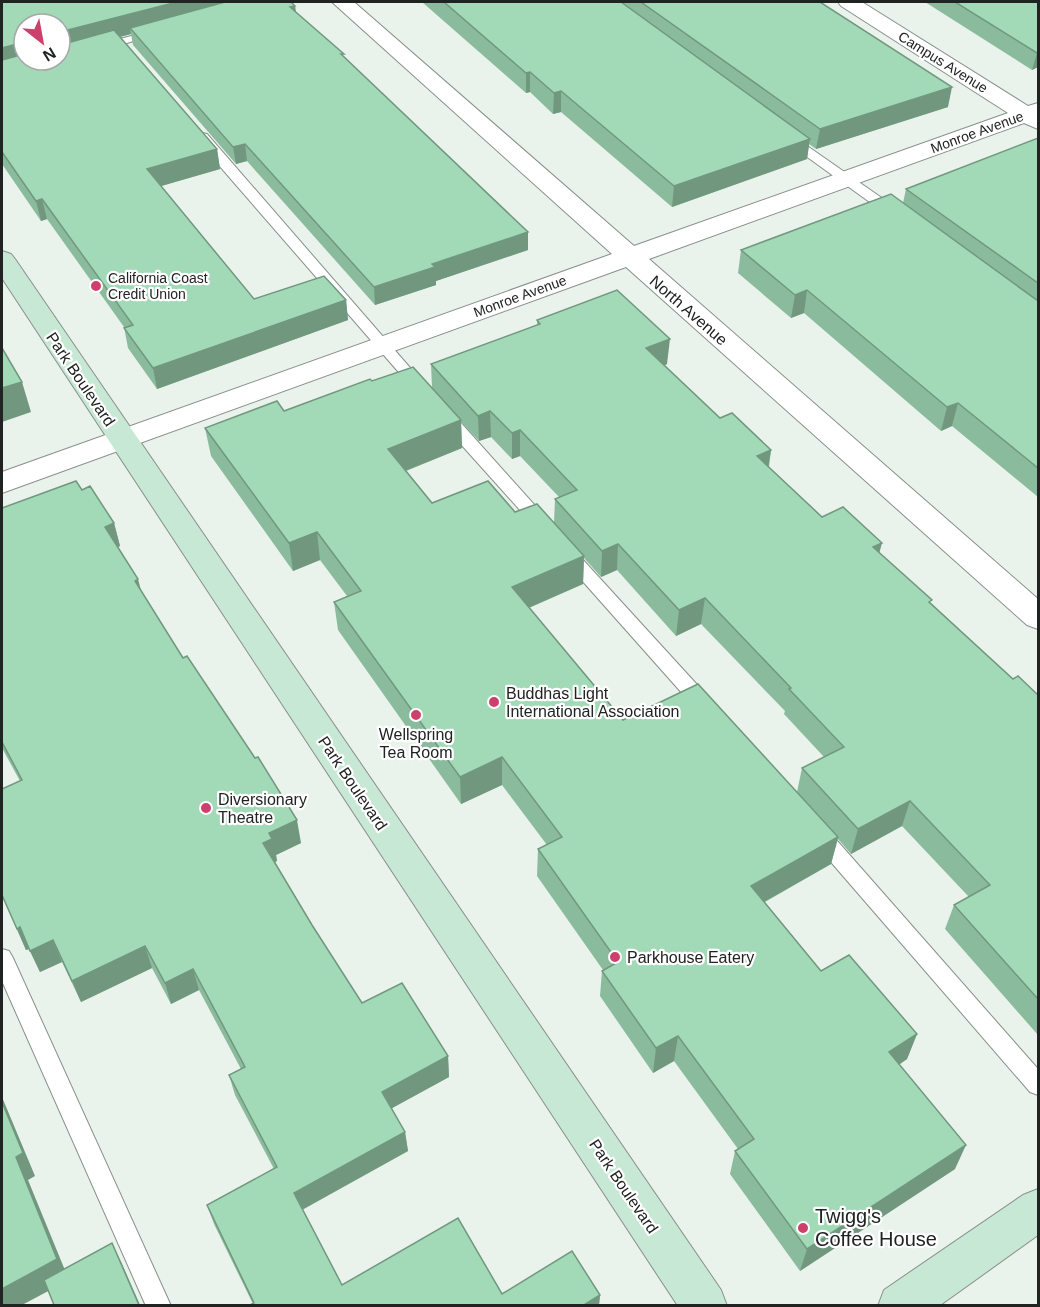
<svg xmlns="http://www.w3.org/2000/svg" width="1040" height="1307" font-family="Arial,sans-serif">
  <rect width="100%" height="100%" fill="#eaf2ec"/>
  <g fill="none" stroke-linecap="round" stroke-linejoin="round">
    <g stroke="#888f8a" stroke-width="2">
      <g id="lane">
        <polygon points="150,31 160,33 64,62 55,60 60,60 60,55"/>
        <polygon points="202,133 207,134 425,385 428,388 425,391 415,391 197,140 196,137"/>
        <polygon points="790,134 899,210 899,216 889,216 785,141 785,135"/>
        <polygon points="446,412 452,413 548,520 550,524 548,528 536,528 440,421 438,417"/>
        <polygon points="568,548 574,550 711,700 713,705 711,710 697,710 562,558 560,554"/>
        <polygon points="818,825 825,827 1038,1069 1038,1095 1030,1092 811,839 808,833 811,827"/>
        <polygon points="2,949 9,951 13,958 171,1306 146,1306 2,981"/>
      </g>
    </g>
    <g stroke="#888f8a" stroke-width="2">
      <polygon id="street" points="332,2 354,2 634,246 1008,113 841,6 838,2 862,2 1028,106 1038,103 1038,129 1024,123 649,259 1038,599 1038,629 1027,625 626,267 2,493 2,472 612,254"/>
    </g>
    <g stroke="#888f8a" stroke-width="2">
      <g id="secondary">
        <polygon points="2,251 11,254 15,259 721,1290 727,1306 678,1306 2,278"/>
        <polygon points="1038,1189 1038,1235 939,1306 878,1306 884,1290 1023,1195"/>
      </g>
    </g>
    <use href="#lane" fill="#fff" fill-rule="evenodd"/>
    <use href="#street" fill="#fff" fill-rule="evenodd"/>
    <use href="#secondary" fill="#c8e8d6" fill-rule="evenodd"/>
  </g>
  <g fill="#8bbb9d" fill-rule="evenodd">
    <path d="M2 2 295 6 296 13 528 232V250L436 281V285L375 305 247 161 236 164 133 45 131 34 120 37 217 149 220 169 161 186 254 299 346 300 348 320 157 389 128 348 124 327 47 219 41 221 2 164ZM24 24H60V60H24Z"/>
    <polygon points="422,2 820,2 948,107 816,149 809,144 807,159 672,207 561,112 553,114 530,92 526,93"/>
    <polygon points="925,2 1038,2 1038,67 1032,70"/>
    <polygon points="1038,138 1038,497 952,426 941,431 804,313 791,318 738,273 741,250 903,203 906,189"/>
    <path d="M537 320 667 364 664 366 720 418 771 450 769 467 822 517 879 552 931 603 1013 679 1038 695V1035L945 929 954 905 969 897 902 826 851 854 838 839 831 864 765 902 821 971 917 1034 907 1059 899 1065 955 1169 800 1271 730 1174 735 1151 738 1149 674 1061 653 1073 600 996 602 971 603 970 537 876 538 849 547 845 502 785 461 804 338 630 334 602 347 596 320 560 293 571 211 456 205 428 284 411 372 381 432 387 431 364 537 325ZM461 422 479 441 491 437 512 459 520 456 559 497 555 499 554 523 515 512 432 503 406 471 462 448ZM584 558 601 577 617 570 676 636 701 624 785 711 784 714 824 757 802 768 797 792 623 720 529 608 583 584Z"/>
    <polygon points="82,490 114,523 120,546 118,547 141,591 301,843 276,855 277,861 275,862 312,925 362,1003 448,1056 449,1077 392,1108 405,1132 408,1151 302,1210 342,1285 502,1294 600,1295 599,1305 250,1305 253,1304 214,1224 207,1205 274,1169 235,1095 229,1075 241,1069 199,990 171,1004 152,968 81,1002 62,962 40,972 29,949 26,950 2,896 20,781 2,748 2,508"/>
  </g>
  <g fill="#71987f">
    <polygon points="177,2 253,2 130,28 131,34 60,53 60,32"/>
    <polygon points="295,6 297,23 290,7"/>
    <polygon points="24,42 24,60 2,69 2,48"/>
    <polygon points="1038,52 1038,67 1032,70 1037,53"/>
    <polygon points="530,72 530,92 526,93 526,73"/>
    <polygon points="952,87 948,107 816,149 820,129"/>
    <polygon points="561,91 561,112 553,114 554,93"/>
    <polygon points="810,139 807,159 672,207 674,186"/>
    <polygon points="245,144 247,161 236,164 233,147"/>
    <polygon points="217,149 220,169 151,189 147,169"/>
    <polygon points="42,199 47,219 41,221 36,201"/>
    <polygon points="528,232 528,250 436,281 436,285 375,305 374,287 432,264"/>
    <polygon points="807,290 804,313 791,318 795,295"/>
    <polygon points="346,300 348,320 157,389 153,368"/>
    <polygon points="670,339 667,364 644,374 646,348"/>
    <polygon points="22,382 31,412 2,422 2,388"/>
    <polygon points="958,403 952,426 941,431 947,407"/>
    <polygon points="490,411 491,437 479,441 478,416"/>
    <polygon points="461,420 462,448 390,477 388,449"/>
    <polygon points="520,430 520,456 512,459 512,433"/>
    <polygon points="771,450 767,475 757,456"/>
    <polygon points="114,523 120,546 111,550 105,527"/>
    <polygon points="317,532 320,560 293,571 289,543"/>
    <polygon points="882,543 875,569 873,547"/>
    <polygon points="618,544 617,570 601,577 602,551"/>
    <polygon points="584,556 583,584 512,615 512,587"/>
    <polygon points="138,579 144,602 135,581"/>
    <polygon points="705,598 701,624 676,636 679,610"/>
    <polygon points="502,757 502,785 461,804 460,777"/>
    <polygon points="910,801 902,826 851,854 858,829"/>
    <polygon points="297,820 301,843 276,855 277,861 268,865 263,843 269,833"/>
    <polygon points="838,837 831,864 746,912 751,886"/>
    <polygon points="20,927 29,949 26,950 17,929"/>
    <polygon points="53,940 62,962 40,972 30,951"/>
    <polygon points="145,946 152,968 81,1002 72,981"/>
    <polygon points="193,969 199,990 171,1004 165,983"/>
    <polygon points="917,1034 907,1059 880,1077 889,1052"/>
    <polygon points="678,1036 674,1061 653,1073 656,1048"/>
    <polygon points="448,1056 449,1077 385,1112 382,1092"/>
    <polygon points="2,1097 35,1176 28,1180 69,1280 22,1305 2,1305 2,1289 16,1157 2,1102"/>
    <polygon points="405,1132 408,1151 298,1212 294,1193"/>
    <polygon points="966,1145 955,1169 800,1271 807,1249"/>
    <polygon points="112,1243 122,1264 140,1305 139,1305"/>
    <polygon points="600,1295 599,1305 584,1305"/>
  </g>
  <g fill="#a2d9b6" stroke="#71987f" stroke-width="1.5">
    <polygon points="2,2 177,2 60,32 60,24 24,24 24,42 2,48"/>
    <polygon points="225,2 291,2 295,6 290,7 344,54 341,54 528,232 432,264 435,267 374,287 245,144 233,147 130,28"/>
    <polygon points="444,2 621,2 810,139 674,186 561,91 554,93 530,72 526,73"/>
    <polygon points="641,2 820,2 952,87 820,129"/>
    <polygon points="955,2 1038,2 1038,52 1037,53"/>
    <polygon points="114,30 217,149 147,169 254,299 324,276 346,300 153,368 124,328 133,325 42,199 36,201 2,152 2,60 24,54 24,60 60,60 60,45"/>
    <polygon points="1038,138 1038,283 906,189"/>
    <polygon points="891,194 1038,301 1038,468 958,403 947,407 807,290 795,295 741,250"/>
    <polygon points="617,290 670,339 646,348 720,418 732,413 771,450 757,456 822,517 843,507 882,543 873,547 932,600 929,602 1013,679 1018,676 1038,695 1038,999 954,905 990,885 910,801 858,829 802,768 844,747 789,689 791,688 705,598 679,610 618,544 602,551 555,499 577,490 520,430 512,433 490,411 478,416 431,364 540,324 537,320"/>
    <polygon points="2,348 22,382 2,388"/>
    <polygon points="413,367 461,420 388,449 432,503 488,481 515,512 537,504 584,556 512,587 623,720 698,684 838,837 751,886 821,971 849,955 917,1034 889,1052 966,1145 807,1249 735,1151 754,1139 678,1036 656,1048 602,971 618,962 538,849 562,837 502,757 460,777 334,602 361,591 317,532 289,543 205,428 277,401 284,411 370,379 372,381"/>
    <polygon points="76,481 82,490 90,486 114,523 105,527 138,579 135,581 183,658 187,656 255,758 258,757 297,820 269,833 272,839 263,843 312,925 362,1003 402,983 448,1056 382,1092 405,1132 294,1193 342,1285 458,1218 502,1294 572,1251 600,1295 584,1305 250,1305 254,1303 207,1205 277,1167 229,1075 245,1067 193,969 165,983 145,946 72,981 53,940 30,951 20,927 17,929 2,895 2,789 22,780 2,742 2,508"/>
    <polygon points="2,1102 23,1153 16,1157 57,1259 2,1289"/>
    <polygon points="112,1243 139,1305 54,1305 44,1280"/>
  </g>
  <g fill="#cd406b" stroke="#fff" stroke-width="2">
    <circle cx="96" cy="286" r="6"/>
    <circle cx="494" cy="702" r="6"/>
    <circle cx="416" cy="715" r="6"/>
    <circle cx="206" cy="808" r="6"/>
    <circle cx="615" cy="957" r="6"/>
    <circle cx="803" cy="1228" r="6"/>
  </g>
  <g text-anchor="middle" stroke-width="4.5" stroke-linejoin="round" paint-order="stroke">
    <g font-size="14" fill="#202321" stroke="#fff">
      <text transform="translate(943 62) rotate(32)" y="5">Campus Avenue</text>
      <text transform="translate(977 132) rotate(-20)" y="5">Monroe Avenue</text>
      <text transform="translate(520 296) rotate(-20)" y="5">Monroe Avenue</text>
    </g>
    <g font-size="14" fill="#202321" stroke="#fff" text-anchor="start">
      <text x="108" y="283">California Coast<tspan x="108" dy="16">Credit Union</tspan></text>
    </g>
    <g font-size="16" fill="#202321" stroke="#fff">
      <text transform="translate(689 310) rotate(41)" y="6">North Avenue</text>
      <text transform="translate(81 379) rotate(56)" y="6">Park Boulevard</text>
      <text transform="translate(353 783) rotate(56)" y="6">Park Boulevard</text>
      <text transform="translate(624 1186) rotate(56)" y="6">Park Boulevard</text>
    </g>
    <g font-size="16" fill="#202321" stroke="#fff" text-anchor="start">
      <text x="506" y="699">Buddhas Light<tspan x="506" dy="18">International Association</tspan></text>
      <text x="416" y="740" text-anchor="middle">Wellspring<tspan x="416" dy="18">Tea Room</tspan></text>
      <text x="218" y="805">Diversionary<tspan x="218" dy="18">Theatre</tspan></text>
      <text x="627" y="963">Parkhouse Eatery</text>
    </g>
    <g font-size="20" fill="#202321" stroke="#fff" text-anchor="start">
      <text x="815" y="1223">Twigg's<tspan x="815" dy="23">Coffee House</tspan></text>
    </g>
  </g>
  <rect width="1040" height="1307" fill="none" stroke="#202321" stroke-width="6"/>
  <g transform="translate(42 42) rotate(149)"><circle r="28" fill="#ffffff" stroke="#a6a7a6" stroke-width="1.5"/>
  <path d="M0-4.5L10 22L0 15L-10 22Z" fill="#cd406b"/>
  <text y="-9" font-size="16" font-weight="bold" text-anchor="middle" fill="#202321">N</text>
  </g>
</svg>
